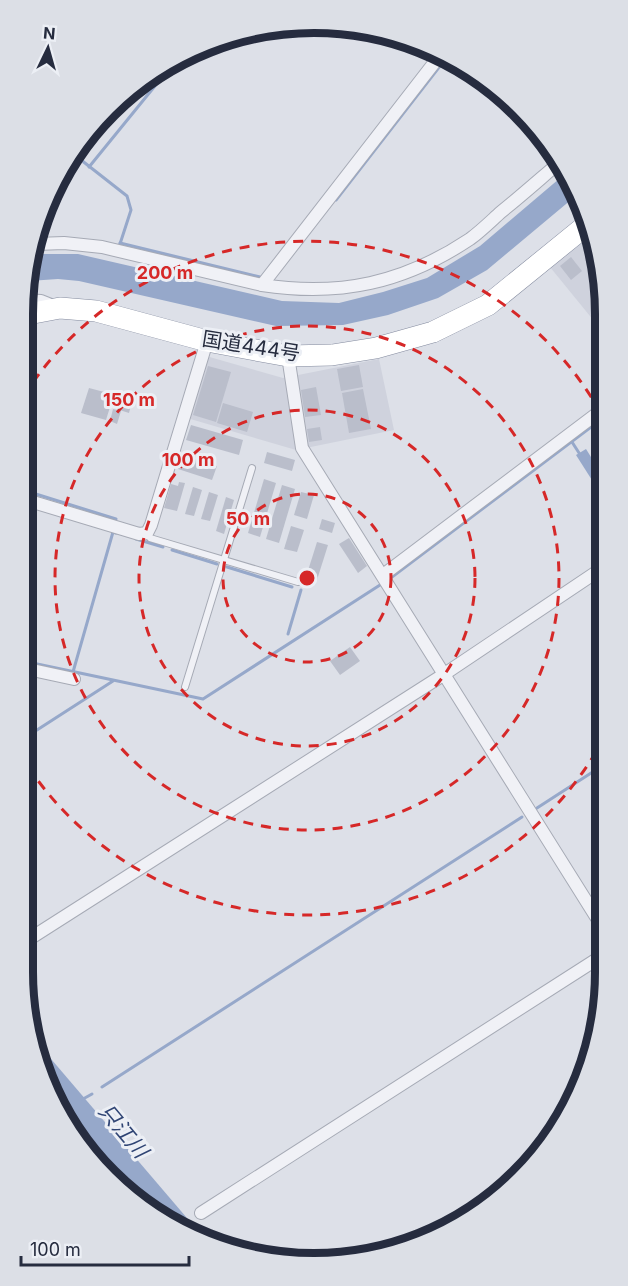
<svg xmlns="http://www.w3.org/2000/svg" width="628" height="1286" font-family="Inter,'Noto Sans JP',sans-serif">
  <rect width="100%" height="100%" fill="#dde0e8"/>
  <g fill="#cfd2dd">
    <polygon points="592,233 603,276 603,332 550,267"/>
    <polygon points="206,356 283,378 379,359 394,430 296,450 187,418"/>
  </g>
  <g fill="#96a8ca">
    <polygon points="566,173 578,194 487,270 438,298 388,315 343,325 276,326 79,281 58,279 29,281 35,254 78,254 282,301 339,303 383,292 427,278 480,246"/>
    <polygon points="586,449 604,478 604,499 576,455"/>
    <polygon points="34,1039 204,1238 168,1224 101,1165 75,1135 38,1066"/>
  </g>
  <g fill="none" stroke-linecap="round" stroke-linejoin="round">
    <g stroke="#96a8ca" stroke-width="3">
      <polyline points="76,156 127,196 131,210 119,247"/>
      <polyline points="89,167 172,65"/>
      <polyline points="336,200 447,57"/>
      <polyline points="120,243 260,277"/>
      <polyline points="572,442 581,456"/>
      <polyline points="23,490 116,519"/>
      <polyline points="136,539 163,547"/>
      <polyline points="172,550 217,564"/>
      <polyline points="227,567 292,587"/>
      <polyline points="392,577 603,418"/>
      <polyline points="288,634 301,590"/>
      <polyline points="23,661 203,699 380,585"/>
      <polyline points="73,672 113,532 116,533"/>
      <polyline points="23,739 113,681"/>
      <polyline points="537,808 605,764"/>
      <polyline points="102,1087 522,817"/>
      <polyline points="83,1099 92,1094"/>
    </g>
  </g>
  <g fill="#babecb">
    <polygon points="571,257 582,271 571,280 560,266"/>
    <polygon points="359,365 363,387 341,391 337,369"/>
    <polygon points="208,366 231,372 216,422 193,415"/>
    <polygon points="316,387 321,415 305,417 301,390"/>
    <polygon points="89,388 108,393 104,406 106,407 110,394 132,401 129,413 110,407 106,420 81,413"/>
    <polygon points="363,389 371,429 349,433 342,393"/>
    <polygon points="223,403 253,412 247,432 217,423"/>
    <polygon points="113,409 121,411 117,424 110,421"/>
    <polygon points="191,425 243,440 239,455 186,440"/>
    <polygon points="320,427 322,440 309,442 307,429"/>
    <polygon points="267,452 295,460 292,471 264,463"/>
    <polygon points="182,455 217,466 212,480 178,469"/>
    <polygon points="264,479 276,483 260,537 248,533"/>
    <polygon points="179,482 185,483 177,511 164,508 171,484 178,486"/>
    <polygon points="282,485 295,489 279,543 266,539"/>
    <polygon points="193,487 202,490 194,516 185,514"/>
    <polygon points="209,492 218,495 210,521 201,519"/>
    <polygon points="301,492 314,495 307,519 294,515"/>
    <polygon points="226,497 234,500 224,534 216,531"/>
    <polygon points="322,519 335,523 332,533 319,529"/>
    <polygon points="291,526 304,530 297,552 284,549"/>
    <polygon points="349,538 367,566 358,573 339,544"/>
    <polygon points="317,542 328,545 317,580 306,577"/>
    <polygon points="350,647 360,661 340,675 330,661"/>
  </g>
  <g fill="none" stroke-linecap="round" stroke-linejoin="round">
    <g stroke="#a6aab5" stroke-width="8">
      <g id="lane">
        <polyline points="147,534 150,538 298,582"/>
        <polyline points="185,687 252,468"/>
      </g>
    </g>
    <g stroke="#a6aab5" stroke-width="14">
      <g id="street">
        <path d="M36 244 64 243 102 247 262 285C340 297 404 283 470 239 481 231 491 221 501 212 521 196 540 179 560 162"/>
        <polyline points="262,285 441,54"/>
        <polyline points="25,300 41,301 56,307"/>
        <polyline points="288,356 302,448 605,931"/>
        <polyline points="23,499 139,534 147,533 151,525 207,341"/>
        <polyline points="383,575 603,409"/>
        <polyline points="23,668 74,679"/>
        <polyline points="23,943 443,675 604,567"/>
        <polyline points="201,1213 605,954"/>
      </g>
    </g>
    <g stroke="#848b9f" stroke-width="22">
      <polyline id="highway" points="23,315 60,308 96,311 207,341 288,356 332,355 376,348 433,332 488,305 589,223"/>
    </g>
    <use href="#lane" stroke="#f0f1f6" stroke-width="6"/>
    <use href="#street" stroke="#f0f1f6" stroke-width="12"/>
    <use href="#highway" stroke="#fff" stroke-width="21"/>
  </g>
  <g fill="none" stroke="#d62828" stroke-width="3" stroke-dasharray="10 8">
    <circle cx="307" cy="578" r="84"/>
    <circle cx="307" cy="578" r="168"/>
    <circle cx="307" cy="578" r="252"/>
    <path d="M605 736A337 337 0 0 1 23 759M23 397A337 337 0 0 1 603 417"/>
  </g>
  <g text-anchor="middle" stroke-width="6" stroke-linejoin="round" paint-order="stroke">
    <g font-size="20" fill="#262c3f" stroke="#eceff5">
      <text transform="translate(251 346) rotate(9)" y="7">国道444号</text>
    </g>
    <g font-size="21" font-style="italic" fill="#2f4474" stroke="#eceff5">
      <text transform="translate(123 1131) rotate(50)" y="7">只江川</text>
    </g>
  </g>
  <path d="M0 0H628V1286H0ZM314 33H314A281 281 0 0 1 595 314V972A281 281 0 0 1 314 1253H314A281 281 0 0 1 33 972V314A281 281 0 0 1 314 33Z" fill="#dcdfe6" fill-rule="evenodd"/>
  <path fill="none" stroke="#262c3f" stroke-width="8" d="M314 33H314A281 281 0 0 1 595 314V972A281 281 0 0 1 314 1253H314A281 281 0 0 1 33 972V314A281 281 0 0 1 314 33Z"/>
  <circle cx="307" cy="578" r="9" fill="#d62828" stroke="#eceff5" stroke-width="3"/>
  <g font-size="18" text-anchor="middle" font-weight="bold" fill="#d62828" stroke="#eceff5" stroke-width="6" stroke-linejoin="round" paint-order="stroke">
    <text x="165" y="279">200 m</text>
    <text x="129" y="406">150 m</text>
    <text x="188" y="466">100 m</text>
    <text x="248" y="525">50 m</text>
  </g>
  <g transform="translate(48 48) rotate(5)" stroke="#eceff5" stroke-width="4.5" paint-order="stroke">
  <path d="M0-4.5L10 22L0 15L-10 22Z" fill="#262c3f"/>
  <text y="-9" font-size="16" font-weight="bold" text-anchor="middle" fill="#262c3f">N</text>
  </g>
  <path d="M21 1256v9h168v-9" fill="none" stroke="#262c3f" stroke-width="3"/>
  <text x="30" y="1256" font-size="18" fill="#262c3f" stroke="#eceff5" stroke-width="4.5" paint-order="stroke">100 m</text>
</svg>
